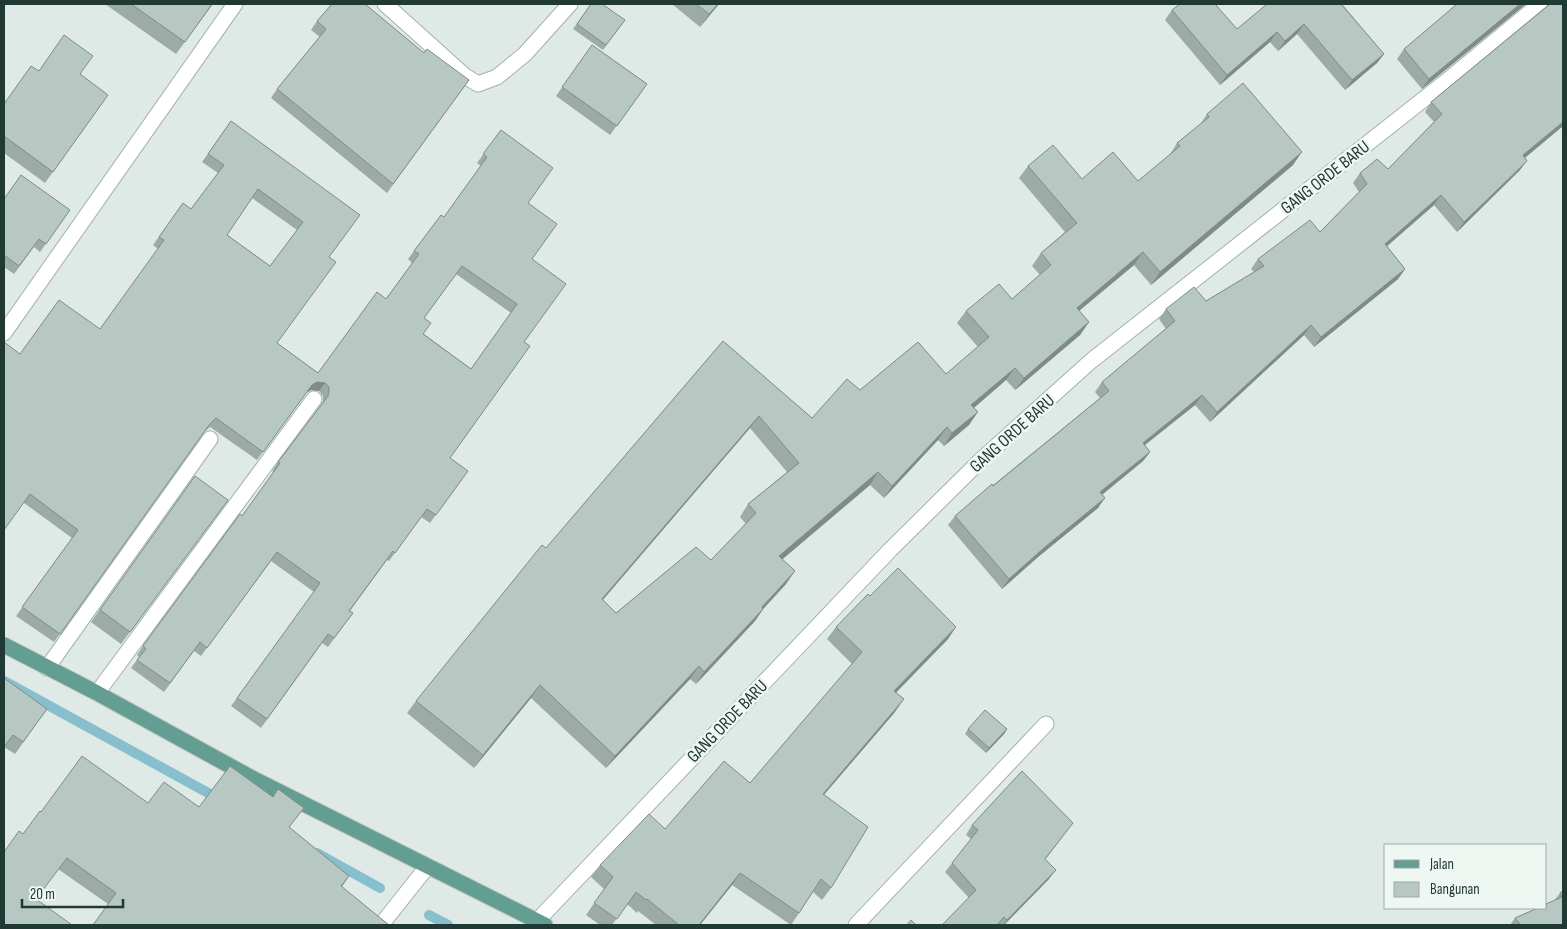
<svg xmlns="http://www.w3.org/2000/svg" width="1567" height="929" font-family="'Sofia Sans Condensed',sans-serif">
  <rect width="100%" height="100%" fill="#dfeae6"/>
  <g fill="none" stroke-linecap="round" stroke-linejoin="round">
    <g stroke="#88bfce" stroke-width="10">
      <polyline points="4,681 221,800"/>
      <polyline points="317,853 380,888"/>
      <polyline points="429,915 448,925"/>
    </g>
    <g stroke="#a2b1ad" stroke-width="17">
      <g id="minor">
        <polyline points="385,4 465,76 478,84 497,77 525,54 570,4"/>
        <polyline points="4,333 235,4"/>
        <polyline points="47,668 210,439"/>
        <polyline points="97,693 314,399"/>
        <polyline points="537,921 890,550 981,460 1091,361 1443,84 1540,4"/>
        <polyline points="381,925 427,867"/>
        <polyline points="856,925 1046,724"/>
      </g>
    </g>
    <g stroke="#bcc4c2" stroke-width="17">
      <polyline id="major" points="4,645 97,693 252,778 545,925"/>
    </g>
    <use href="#minor" stroke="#fff" stroke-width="15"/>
    <use href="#major" stroke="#649e93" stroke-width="15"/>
  </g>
  <g fill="#9daba7" fill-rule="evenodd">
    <polygon points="105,4 213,4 176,54"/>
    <polygon points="591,4 625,20 603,50 573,29"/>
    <polygon points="672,4 719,4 700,27"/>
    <polygon points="1342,4 1384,54 1377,63 1345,90 1297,34 1278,51 1270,42 1220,85 1165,20 1172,10 1237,29"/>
    <polygon points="1526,4 1422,89 1397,59 1404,49"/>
    <polygon points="1549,4 1563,4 1563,126 1525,158 1520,170 1457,232 1434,205 1387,246 1405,269 1398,279 1314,347 1304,335 1210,422 1195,405 1145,445 1150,452 1143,461 1102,495 1098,508 1038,557 1002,589 948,525 955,516 1100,398 1095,392 1102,382 1166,329 1159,319 1166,309 1206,301 1254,272 1251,269 1258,259 1320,232 1359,192 1353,183 1360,173 1388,169 1434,122 1425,112 1431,102"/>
    <polygon points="317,21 424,53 469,80 387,193 271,98 277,89 320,37 311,30"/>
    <polygon points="592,45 647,84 610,135 556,96"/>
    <polygon points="39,71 80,74 108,95 45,183 4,153 4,104"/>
    <path d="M1207 114 1293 165 1151 285 1134 265 1079 311 1089 322 1080 335 1015 390 1006 380 974 408 969 425 944 446 938 440 884 498 870 485 782 559 786 584 763 609 755 621 696 684 690 679 606 768 531 698 474 768 407 713 416 701 723 341 812 418 860 390 946 374 978 347 957 323 966 311 1012 299 1040 275 1032 266 1041 253 1065 232 1019 178 1028 166 1082 179 1138 181 1169 156 1177 143 1200 125ZM750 428 787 472 748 504 740 517 746 524 711 560 616 613 603 600Z"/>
    <path d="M231 121 329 257 277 343 318 373 386 299 412 263 408 259 414 251 444 217 481 166 477 163 501 130 528 203 532 259 524 342 450 458 468 471 430 523 421 517 389 561 387 560 350 611 353 613 328 647 322 643 261 728 231 706 314 592 271 561 201 656 194 651 164 692 131 668 139 657 137 655 143 646 242 516 274 472 272 471 278 462 322 404 323 401V396L319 391 311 390 306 393 257 460 210 427 203 433 54 642 16 616 72 538 24 503 20 354 100 329 158 249 153 245 183 203 191 209 218 173 202 162ZM252 198 297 230 270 266 227 235ZM456 274 511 313 471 369 424 334V318Z"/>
    <polygon points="4,199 70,210 40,252 34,247 14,274 4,267"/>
    <polygon points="195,476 219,512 121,644 91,622"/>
    <polygon points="870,596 948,639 896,692 895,712 824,795 831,888 822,900 813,892 791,925 732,885 700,925 656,925 638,911 637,913 627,904 612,925 600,925 586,915 604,889 591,877 600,865 750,783 852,664 827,639 836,627"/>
    <polygon points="4,678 47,709 15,754 4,747"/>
    <polygon points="968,729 1007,729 1004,734 986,753 965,734"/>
    <polygon points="148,803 199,807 290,828 349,876 342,887 108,904 58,869 4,925 23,834 41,812"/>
    <polygon points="1073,823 1045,860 1049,879 1004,925 942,925 969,898 945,872 971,839 966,835 972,825"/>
    <polygon points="1563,891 1563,925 1510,925 1515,918 1554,901 1560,893"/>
  </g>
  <g fill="#808b88">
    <polygon points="718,4 719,4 700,27 709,14"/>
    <polygon points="1520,4 1526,4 1422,89 1429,79"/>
    <polygon points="1304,24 1297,34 1278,51 1285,41"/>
    <polygon points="1277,32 1270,42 1220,85 1227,75"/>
    <polygon points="1384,54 1377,63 1345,90 1352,80"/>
    <polygon points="1563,122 1563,126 1516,165 1523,155"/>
    <polygon points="1302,152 1293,165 1151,285 1160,272"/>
    <polygon points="1527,161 1520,170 1457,232 1464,222"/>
    <polygon points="1441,195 1434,205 1378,254 1385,244"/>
    <polygon points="1143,252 1134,265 1068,320 1077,308"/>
    <polygon points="1405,269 1398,279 1314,347 1321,337"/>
    <polygon points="1089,322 1080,335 1015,390 1024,378"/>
    <polygon points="1311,325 1304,335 1210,422 1217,412"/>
    <polygon points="1015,368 1006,380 963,417 971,405"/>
    <polygon points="317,382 325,383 319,391 311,390 306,393 257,460 312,385"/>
    <polygon points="1202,395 1195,405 1136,452 1143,443"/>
    <polygon points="978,412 969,425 944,446 952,433"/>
    <polygon points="759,416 750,428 593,611 602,599"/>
    <polygon points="947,427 938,440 884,498 892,486"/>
    <polygon points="1150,452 1143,461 1093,502 1100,492"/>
    <polygon points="878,472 870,485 771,569 779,556"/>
    <polygon points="1105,498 1098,508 1038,557 1002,589 1009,579 1045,547"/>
    <polygon points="795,571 786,584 753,620 762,607"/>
    <polygon points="763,609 755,621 696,684 704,672"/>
    <polygon points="956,627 948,639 886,703 894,691"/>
    <polygon points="699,666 690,679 606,768 615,756"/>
    <polygon points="540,685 531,698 474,768 483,755"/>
    <polygon points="904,699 895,712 814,806 823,794"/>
    <polygon points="1007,729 1004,734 986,753 989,748"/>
    <polygon points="1056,870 1049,879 1004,925 1003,925 1007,920"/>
    <polygon points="740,873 732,885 700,925 699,925"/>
  </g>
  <g fill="#b7c7c2" stroke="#808b88" fill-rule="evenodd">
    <polygon points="131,4 212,4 185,42"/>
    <polygon points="332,4 365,4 424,53 427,49 469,80 393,184 277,89 326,29 317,21"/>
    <polygon points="591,4 602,4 625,20 606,45 577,24"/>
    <polygon points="696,4 718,4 709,14"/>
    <polygon points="1180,4 1215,4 1237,29 1267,4 1341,4 1384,54 1352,80 1304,24 1285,41 1277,32 1227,75 1172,10"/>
    <polygon points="1457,4 1520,4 1429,79 1404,49"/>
    <polygon points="1550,4 1563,4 1563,122 1523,155 1527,161 1464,222 1441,195 1385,244 1405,269 1321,337 1311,325 1217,412 1202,395 1143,443 1150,452 1100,492 1105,498 1045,547 1009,579 955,516 992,484 993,486 1109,391 1102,382 1175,321 1166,309 1194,287 1206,301 1264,266 1258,259 1310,220 1320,232 1367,184 1360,173 1377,159 1388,169 1442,114 1431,102"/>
    <polygon points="64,35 93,56 80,74 108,95 53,172 4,136 4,104 31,66 39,71"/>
    <polygon points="592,45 647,84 617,126 562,87"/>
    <path d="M1243 83 1302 152 1160 272 1143 252 1077 308 1089 322 1024 378 1015 368 971 405 978 412 952 433 947 427 892 486 878 472 779 556 795 571 762 607 763 609 704 672 699 666 615 756 540 685 483 755 416 701 542 545 546 548 723 341 812 418 847 379 860 390 918 342 946 374 989 337 966 311 999 284 1012 299 1051 265 1041 253 1077 223 1028 166 1053 145 1082 179 1113 152 1138 181 1180 146 1177 143 1209 117 1207 114ZM759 416 799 463 748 504 756 513 711 560 696 547 616 613 602 599Z"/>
    <path d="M231 121 360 215 329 257 336 262 277 343 318 373 377 292 386 299 419 254 414 251 441 215 444 217 487 157 483 154 501 130 553 168 528 203 557 224 532 259 566 284 524 342 530 346 450 458 468 471 436 515 427 509 395 553 393 551 349 611 353 613 334 638 328 634 267 719 237 698 320 583 277 552 207 648 200 642 170 683 137 660 146 649 143 646 240 514 242 516 280 463 278 462 328 396 329 392V387L325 383 317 382 312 385 263 452 216 418 209 425 60 634 22 607 78 530 30 494 4 530V342L20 354 59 300 100 329 164 240 159 237 183 203 191 209 224 165 208 154ZM258 189 303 222 270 266 227 235ZM462 266 517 304 471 369 423 334 431 323 424 318Z"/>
    <polygon points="21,175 70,210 46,244 39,239 19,266 4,255 4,199"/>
    <polygon points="195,476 228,500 130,632 100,610"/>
    <polygon points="898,568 956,627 894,691 904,699 823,794 868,827 831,888 821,879 799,913 740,873 699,925 679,925 647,899 646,900 636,892 617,919 594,903 613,877 600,865 649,814 665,829 724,761 750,783 862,652 836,627 868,594 870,596"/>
    <polygon points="4,678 47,709 23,742 13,735 4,747"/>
    <polygon points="985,710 1007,729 989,748 968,729"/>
    <polygon points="82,756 148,803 164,782 199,807 230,766 273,797 278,789 304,808 289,827 349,876 341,886 389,925 93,925 116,893 67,858 36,899 72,925 4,925 4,852 19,831 23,834 40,811 41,812"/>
    <polygon points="1022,771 1073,823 1045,859 1056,870 1007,920 1004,917 997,925 942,925 976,890 952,863 978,830 972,825"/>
    <polygon points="1563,891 1563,925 1521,925 1515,918 1538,908 1546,908 1546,904 1562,897 1560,893"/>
    <polygon points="911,920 916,925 907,925"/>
  </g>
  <g text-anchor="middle" stroke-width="5" stroke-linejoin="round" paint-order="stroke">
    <g font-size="18" fill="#213934" stroke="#eff7f3">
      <text transform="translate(1325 177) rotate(-38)" y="6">GANG ORDE BARU</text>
      <text transform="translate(1012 433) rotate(-42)" y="6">GANG ORDE BARU</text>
      <text transform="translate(727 721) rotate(-46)" y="6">GANG ORDE BARU</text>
    </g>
  </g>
  <rect width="1567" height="929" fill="none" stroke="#213934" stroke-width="10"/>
  <rect x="1384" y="844" width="162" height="65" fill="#eff7f3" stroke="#9daba7"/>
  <rect x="1394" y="860" width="25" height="8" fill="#649e93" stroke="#9daba7"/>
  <text x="1430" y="869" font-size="15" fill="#213934">Jalan</text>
  <rect x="1394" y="882" width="25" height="15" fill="#b7c7c2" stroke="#9daba7"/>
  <text x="1430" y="894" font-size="15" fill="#213934">Bangunan</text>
  <path d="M22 899v8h101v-8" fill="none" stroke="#213934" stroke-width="2.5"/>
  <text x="30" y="899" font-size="15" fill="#213934" stroke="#eff7f3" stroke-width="4" paint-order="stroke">20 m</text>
</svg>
